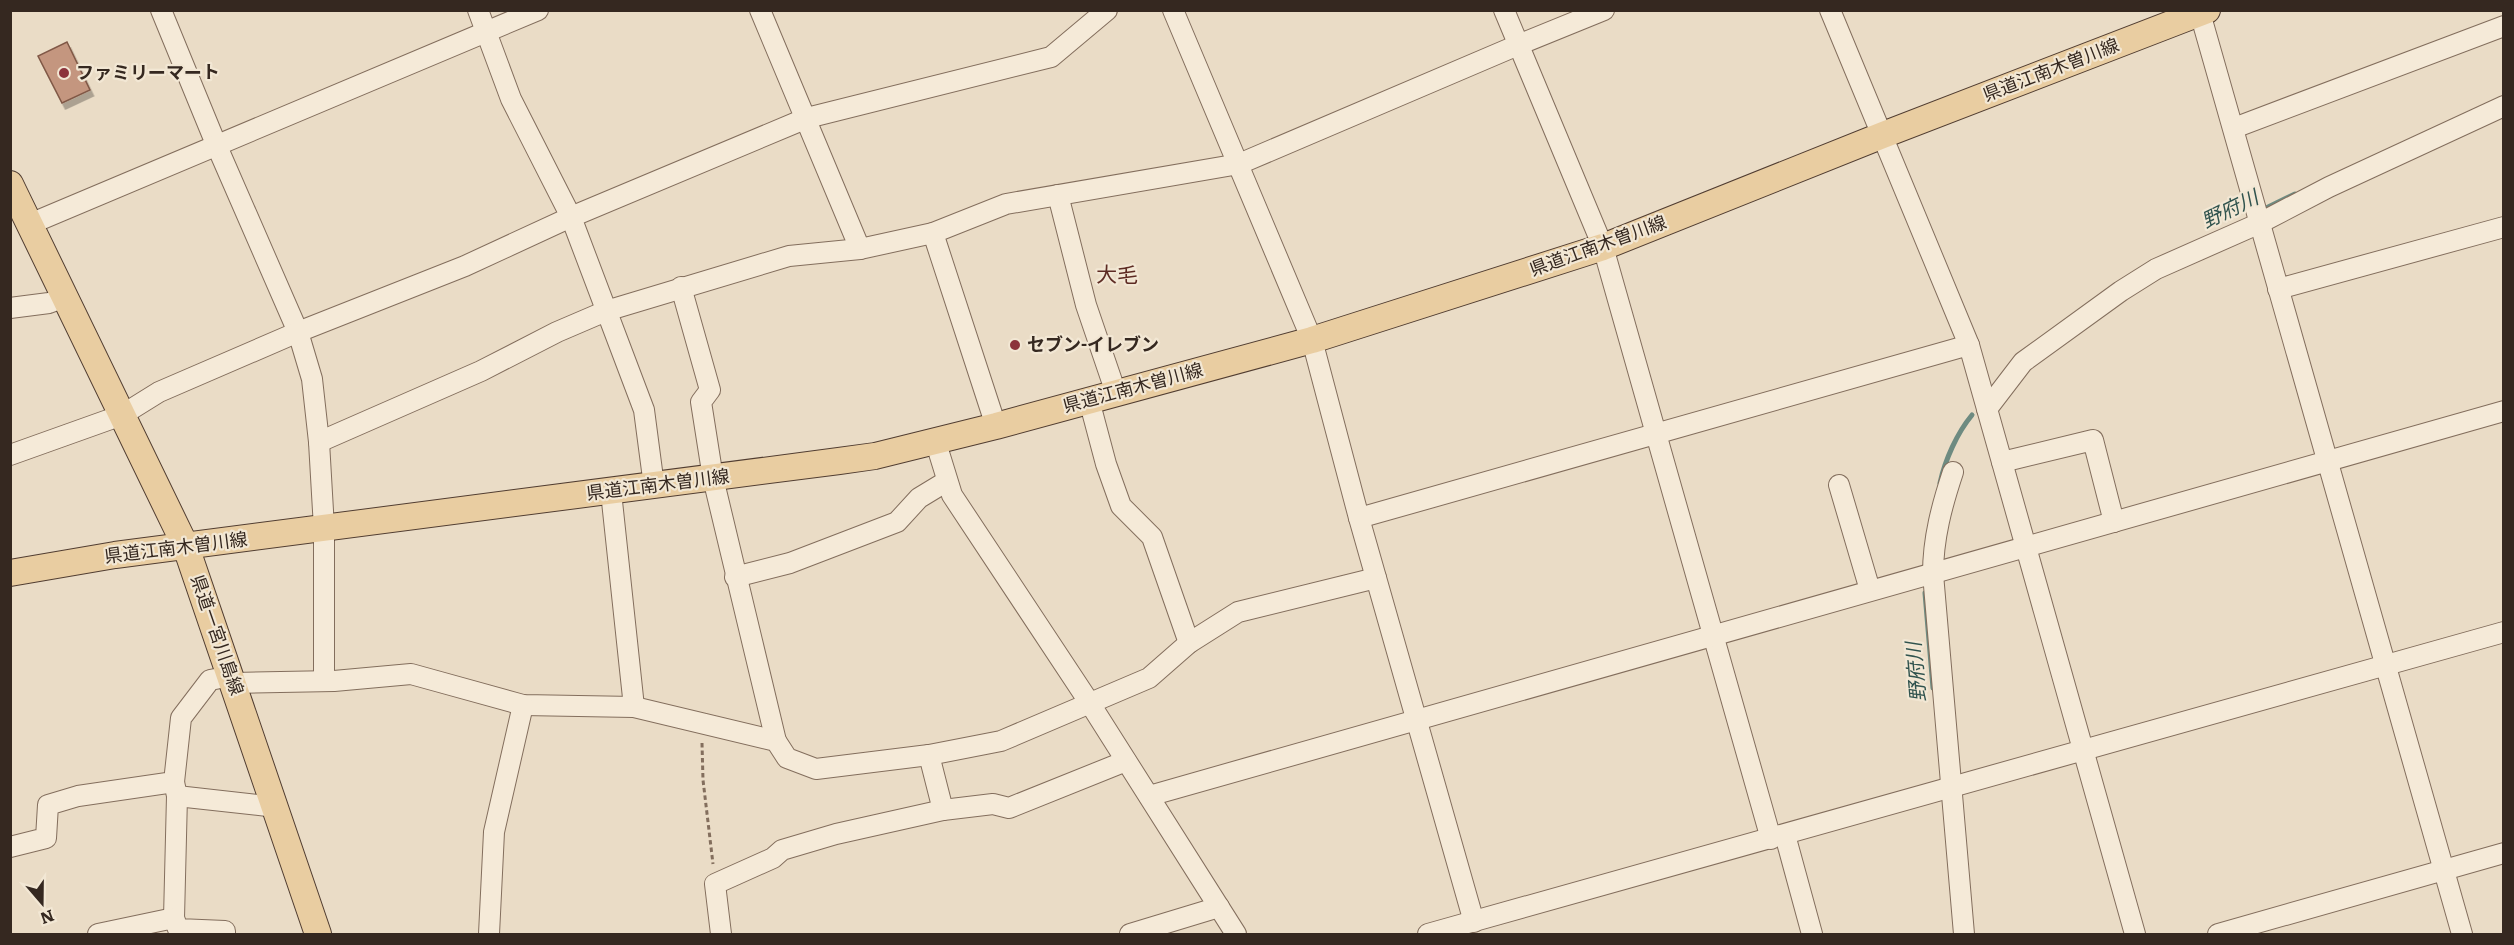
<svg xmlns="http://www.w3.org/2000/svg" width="2514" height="945" font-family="Literata,'Noto Sans JP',serif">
  <defs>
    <filter id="shadow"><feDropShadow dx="3.5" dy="6" stdDeviation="0" flood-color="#0004"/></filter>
  </defs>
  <rect width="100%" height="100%" fill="#eadcc6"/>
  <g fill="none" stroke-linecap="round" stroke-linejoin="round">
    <g stroke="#6e8b81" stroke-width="5">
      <polyline points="2260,211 2295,194"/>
      <path d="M1940 483C1945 460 1957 433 1972 415"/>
      <polyline points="1925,593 1933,688"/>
    </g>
  </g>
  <polygon fill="#c4967f" stroke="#805846" stroke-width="1.5" filter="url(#shadow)" points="67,42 90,90 62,103 38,56"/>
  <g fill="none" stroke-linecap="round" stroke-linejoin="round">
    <g stroke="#836e5d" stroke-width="22">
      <g id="minor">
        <polyline points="161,10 216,144 298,332 312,379 319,442 324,528 324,681"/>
        <polyline points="478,10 511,99 571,217 644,410 654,486"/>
        <polyline points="760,10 860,249"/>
        <polyline points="1173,10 1312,340 1359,518 1474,922"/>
        <polyline points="1504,10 1603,247 1771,839"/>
        <polyline points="1830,10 1969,345 2135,934"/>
        <polyline points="2200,13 2462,934"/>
        <polyline points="2234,128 2504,26"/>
        <polyline points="1058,195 1086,305 1116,393"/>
        <polyline points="30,224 538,10"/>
        <polyline points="933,233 996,426"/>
        <polyline points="681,287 710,390 701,402 713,478 776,741"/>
        <polyline points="2278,289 2504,227"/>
        <polyline points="10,308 49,303 65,297"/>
        <polyline points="1089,400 1106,464 1121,506 1152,537 1189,643"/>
        <polyline points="1987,409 2023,362 2121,291 2156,269 2260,223 2329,187 2504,106"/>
        <polyline points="935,440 952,495 1089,702 1236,934"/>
        <polyline points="319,442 481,371 557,332 606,311 789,256 860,249 933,233 1006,204 1239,164 1518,45 1604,10"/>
        <polyline points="10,455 122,415 159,392 298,332 465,266 571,217 807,118 1051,57 1107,10"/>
        <polyline points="2002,462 2093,440 2114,522"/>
        <path d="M1953 472C1942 505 1933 538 1933 574L1964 934"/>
        <polyline points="1839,485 1870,590"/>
        <polyline points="611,492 634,707"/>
        <polyline points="1359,518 1969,345"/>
        <polyline points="735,577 790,563 897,522 919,498 947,481"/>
        <polyline points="234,683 334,681 411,674 523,705 634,707 776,741 787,758 816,769 929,755 1001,741 1149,678 1189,643 1238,612 1376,578"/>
        <polyline points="929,755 943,810"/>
        <polyline points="174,782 177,796 174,918"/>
        <polyline points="177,796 276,807"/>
        <polyline points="1149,796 2504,411"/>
        <polyline points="1785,835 1812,934"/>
        <polyline points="10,847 46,838 48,805 78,796 174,782 181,718 210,680 231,676"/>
        <polyline points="98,934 174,918 178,929 225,931 225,934"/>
        <polyline points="489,934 494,832 523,705"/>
        <polyline points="721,934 715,884 773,858 782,850 836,834 943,810 993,804 1009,808 1126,761"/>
        <polyline points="1130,934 1219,907"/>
        <polyline points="1428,934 2504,632"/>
        <polyline points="2218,934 2504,853"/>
      </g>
    </g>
    <g stroke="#513d31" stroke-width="28">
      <g id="major">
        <polyline points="10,184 186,547 318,934"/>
        <polyline points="10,573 115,555 839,461 875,456 996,426 1312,340 1603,247 1883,135 2207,10"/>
      </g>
    </g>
    <polyline stroke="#836e5d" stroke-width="3" stroke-dasharray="4.5 3" stroke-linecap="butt" points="702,743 703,780 713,864"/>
    <use href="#minor" stroke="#f5ead8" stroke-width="20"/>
    <use href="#major" stroke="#e9cda1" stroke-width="26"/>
  </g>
  <g fill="#8c333b" stroke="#f2e7d4" stroke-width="2">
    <circle cx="64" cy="73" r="6"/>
    <circle cx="1015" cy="345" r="6"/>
  </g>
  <g text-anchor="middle" stroke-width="4.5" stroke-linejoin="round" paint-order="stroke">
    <g font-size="18" fill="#352820" stroke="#f2e7d4">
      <text transform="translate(2051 70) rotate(-21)" y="6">県道江南木曽川線</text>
      <text transform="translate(1598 246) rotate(-20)" y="6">県道江南木曽川線</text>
      <text transform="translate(1133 388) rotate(-15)" y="6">県道江南木曽川線</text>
      <text transform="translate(658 485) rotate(-7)" y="6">県道江南木曽川線</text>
      <text transform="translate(176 548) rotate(-7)" y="6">県道江南木曽川線</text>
      <text transform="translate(217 635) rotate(71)" y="6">県道一宮川島線</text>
    </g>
    <g font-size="18" font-weight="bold" fill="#352820" stroke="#f2e7d4" text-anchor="start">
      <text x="76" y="79">ファミリーマート</text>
      <text x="1027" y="351">セブン-イレブン</text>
    </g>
    <g font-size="20" font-style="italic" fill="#30534e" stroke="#f2e7d4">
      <text transform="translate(2230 209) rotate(-26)" y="7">野府川</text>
      <text transform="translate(1916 672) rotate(-95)" y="7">野府川</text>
    </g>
    <g font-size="21" fill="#5d2b23" stroke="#f2e7d4">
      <text x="1117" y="282">大毛</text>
    </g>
  </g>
  <rect width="2514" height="945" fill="none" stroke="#352820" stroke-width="24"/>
  <g transform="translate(42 903) rotate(160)" stroke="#f2e7d4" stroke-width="4.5" paint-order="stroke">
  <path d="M0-4.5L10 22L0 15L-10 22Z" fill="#352820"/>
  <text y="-9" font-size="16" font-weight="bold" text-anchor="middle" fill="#352820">N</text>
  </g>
</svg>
